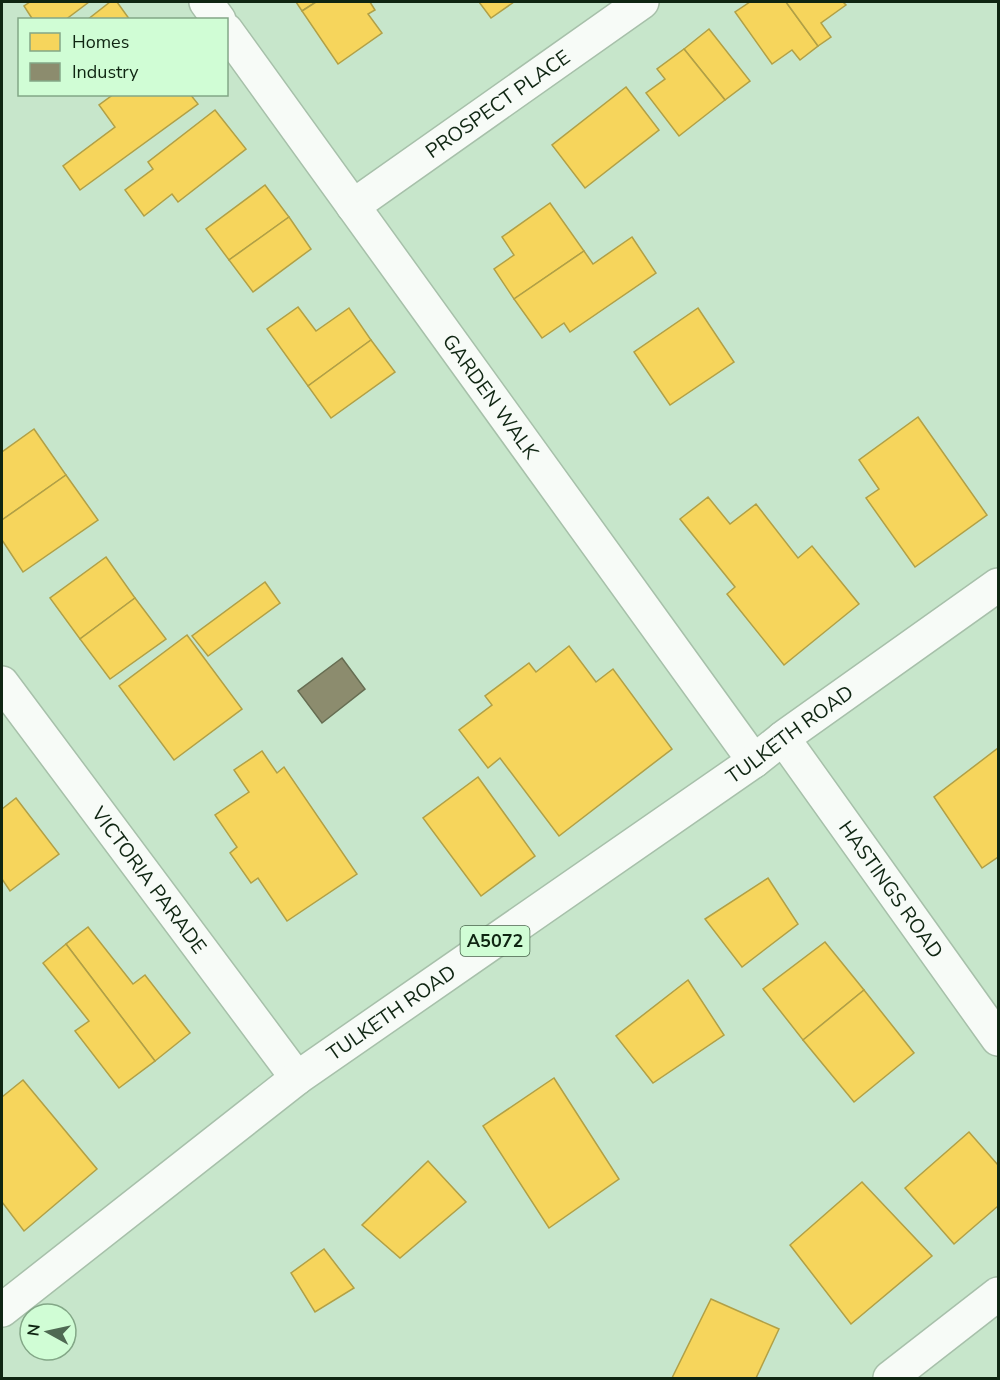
<svg xmlns="http://www.w3.org/2000/svg" width="1000" height="1380" font-family="'Nunito Sans',sans-serif">
  <rect width="100%" height="100%" fill="#c7e6cb"/>
  <g fill="#f6d55c" stroke="#b1a046" stroke-width="1.5">
    <polygon points="30,2 89,2 65,20 33,20 24,6"/>
    <polygon points="110,2 117,2 130,20 87,20"/>
    <polygon points="296,2 316,2 302,11"/>
    <polygon points="316,2 370,2 375,10 368,14 382,33 338,64 302,11"/>
    <polygon points="479,2 514,2 491,18"/>
    <polygon points="750,2 786,2 818,46 800,60 792,50 772,64 735,12"/>
    <polygon points="786,2 843,2 846,5 821,23 831,37 818,46"/>
    <polygon points="709,29 750,81 725,100 684,49"/>
    <polygon points="684,49 725,100 679,136 646,93 665,79 657,69"/>
    <polygon points="626,87 659,130 585,188 552,145"/>
    <polygon points="114,94 190,94 198,104 80,190 63,166 115,127 99,105"/>
    <polygon points="215,110 246,149 178,202 172,194 144,216 125,190 153,169 148,162"/>
    <polygon points="265,185 289,217 229,260 206,229"/>
    <polygon points="550,203 584,251 514,299 494,269 514,255 502,237"/>
    <polygon points="289,217 311,249 253,292 229,260"/>
    <polygon points="632,237 656,273 570,332 564,323 542,338 514,299 584,251 593,264"/>
    <polygon points="298,307 316,331 349,308 371,340 308,386 267,329"/>
    <polygon points="698,308 734,362 670,405 634,352"/>
    <polygon points="371,340 395,372 331,418 308,386"/>
    <polygon points="918,417 987,515 915,567 866,498 879,489 859,460"/>
    <polygon points="34,429 66,475 2,520 2,452"/>
    <polygon points="66,475 98,520 23,572 2,540 2,520"/>
    <polygon points="708,497 730,524 756,504 798,558 812,546 859,604 784,665 727,594 735,587 680,519"/>
    <polygon points="106,557 135,598 80,639 50,598"/>
    <polygon points="265,582 280,603 208,656 192,636"/>
    <polygon points="135,598 166,639 110,679 80,639"/>
    <polygon points="187,635 242,709 174,760 119,686"/>
    <polygon points="569,646 596,682 613,669 672,749 559,836 500,758 488,768 459,730 492,705 485,696 529,663 536,672"/>
    <polygon points="998,748 998,857 982,868 934,797"/>
    <polygon points="262,751 277,773 284,767 357,874 287,921 258,878 251,883 230,853 237,847 215,815 249,792 234,770"/>
    <polygon points="478,777 535,856 481,896 423,818"/>
    <polygon points="16,798 59,854 10,891 2,879 2,809"/>
    <polygon points="768,878 798,924 742,967 705,919"/>
    <polygon points="88,927 133,984 145,975 190,1033 155,1061 66,944"/>
    <polygon points="825,942 864,990 803,1040 763,989"/>
    <polygon points="66,944 155,1061 119,1088 75,1031 89,1021 43,963"/>
    <polygon points="688,980 724,1035 653,1083 616,1036"/>
    <polygon points="864,990 914,1053 854,1102 803,1040"/>
    <polygon points="554,1078 619,1179 549,1228 483,1126"/>
    <polygon points="23,1080 97,1169 24,1231 2,1202 2,1097"/>
    <polygon points="969,1132 998,1165 998,1206 954,1244 905,1188"/>
    <polygon points="428,1161 466,1202 400,1258 362,1225"/>
    <polygon points="862,1182 932,1256 851,1324 790,1245"/>
    <polygon points="324,1249 354,1288 315,1312 291,1273"/>
    <polygon points="711,1299 779,1329 756,1378 672,1378"/>
  </g>
  <polygon fill="#8c8c6e" stroke="#666d52" stroke-width="1.5" points="342,658 365,689 322,723 298,691"/>
  <g fill="none" stroke-linecap="round" stroke-linejoin="round">
    <g stroke="#a7c0aa" stroke-width="36">
      <g id="minor">
        <polyline points="206,2 219,20"/>
        <path id="s1" d="M226 30 754 761"/>
        <path id="s2" d="M353 206 642 2"/>
        <path id="s3" d="M2 683 297 1078"/>
        <path id="s4" d="M783 738 998 1039"/>
        <polyline points="890,1378 998,1294"/>
      </g>
    </g>
    <g stroke="#a7c0aa" stroke-width="36">
      <g id="major">
        <path id="s5" d="M2 1310 297 1078 754 761 787 735 998 585"/>
      </g>
    </g>
    <use href="#minor" stroke="#f7fbf7" stroke-width="33"/>
    <use href="#major" stroke="#f7fbf7" stroke-width="33"/>
  </g>
  <g text-anchor="middle" stroke-width="6" stroke-linejoin="round" paint-order="stroke">
    <rect fill="#d0fdd5" stroke="#49664c" stroke-width="1.5" x="460.5" y="926" width="69" height="30" rx="4.5"/>
    <g font-size="18" font-weight="bold" fill="#0f2512">
      <text x="495" y="947">A5072</text>
    </g>
    <g font-size="20" fill="#0f2512" stroke="#d0fdd5">
      <text dy="7" stroke="none"><textPath href="#s2" startOffset="177">PROSPECT PLACE</textPath></text>
      <text dy="7" stroke="none"><textPath href="#s1" startOffset="452">GARDEN WALK</textPath></text>
      <text dy="7" stroke="none"><textPath href="#s5" startOffset="976">TULKETH ROAD</textPath></text>
      <text dy="7" stroke="none"><textPath href="#s3" startOffset="246">VICTORIA PARADE</textPath></text>
      <text dy="7" stroke="none"><textPath href="#s4" startOffset="186">HASTINGS ROAD</textPath></text>
      <text dy="7" stroke="none"><textPath href="#s5" startOffset="490">TULKETH ROAD</textPath></text>
    </g>
  </g>
  <rect width="1000" height="1380" fill="none" stroke="#0f2512" stroke-width="6"/>
  <rect x="18" y="18" width="210" height="78" fill="#d0fdd5" stroke="#83a787" stroke-width="1.5"/>
  <rect x="30" y="33" width="30" height="18" fill="#f6d55c" stroke="#83a787" stroke-width="1.5"/>
  <text x="72" y="48" font-size="18" fill="#0f2512">Homes</text>
  <rect x="30" y="63" width="30" height="18" fill="#8c8c6e" stroke="#83a787" stroke-width="1.5"/>
  <text x="72" y="78" font-size="18" fill="#0f2512">Industry</text>
  <g transform="translate(48 1332) rotate(278)"><circle r="28" fill="#d0fdd5" stroke="#83a787" stroke-width="1.5"/>
  <path d="M0-4.5L10 22L0 15L-10 22Z" fill="#4f6953"/>
  <text y="-9" font-size="16" font-weight="bold" text-anchor="middle" fill="#0f2512">N</text>
  </g>
</svg>
